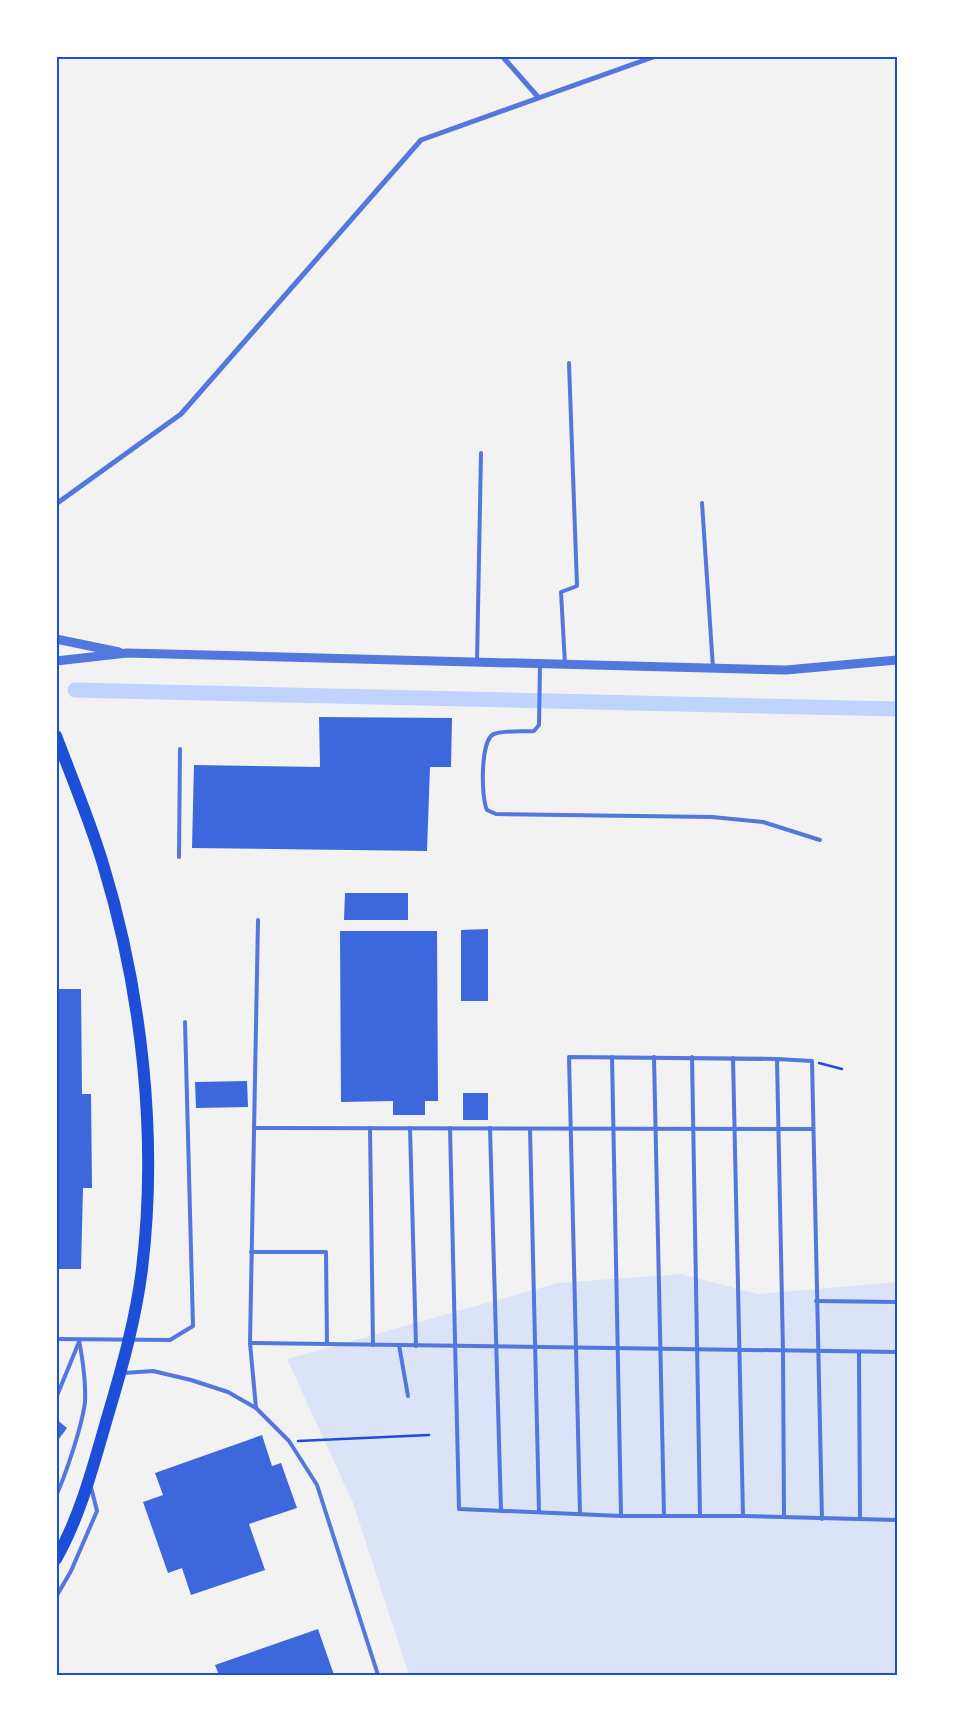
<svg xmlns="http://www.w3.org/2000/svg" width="953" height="1731" font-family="Lato,sans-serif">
  <rect width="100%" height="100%" fill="#f2f2f2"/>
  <polygon fill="#dbe4f7" points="681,1274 758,1294 897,1282 897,1675 409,1675 353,1503 287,1359 558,1283"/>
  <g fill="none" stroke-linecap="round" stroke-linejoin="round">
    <polyline stroke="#bfd3fe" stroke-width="15" points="75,690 897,709"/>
  </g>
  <g fill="#3d67dc">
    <polygon points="319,717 452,718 451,767 430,767 427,851 192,848 194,765 320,767"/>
    <polygon points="345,893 408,893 408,920 344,920"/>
    <polygon points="488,929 488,1001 461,1001 461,930"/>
    <polygon points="340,931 437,931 438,1101 425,1101 425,1115 393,1115 393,1101 341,1102"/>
    <polygon points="56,989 81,989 82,1094 91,1094 92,1188 83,1188 81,1269 56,1269"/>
    <polygon points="247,1081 248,1107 196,1108 195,1082"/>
    <rect x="463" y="1093" width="25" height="27"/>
    <polygon points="56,1419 67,1428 56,1443"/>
    <polygon points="262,1435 272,1466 281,1463 297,1508 249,1524 265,1570 191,1595 182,1568 168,1573 143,1502 163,1495 155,1473"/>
    <polygon points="318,1629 334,1675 219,1675 215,1665"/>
  </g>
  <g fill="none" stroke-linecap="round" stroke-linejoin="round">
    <g stroke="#1d4ed8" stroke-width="2.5">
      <polyline points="819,1063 842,1069"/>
      <polyline points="298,1441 429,1435"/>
    </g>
    <g stroke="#5277de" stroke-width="4">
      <polyline points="702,503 713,668"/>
      <polyline points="477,662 481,453"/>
      <polyline points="565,664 561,592 577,586 569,363"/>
      <path d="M540 665 539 725 534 731C522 732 505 730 494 734 480 739 481 798 487 810L496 814 712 817 763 822 820 840"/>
      <polyline points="179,857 180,749"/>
      <polyline points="612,1057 621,1516"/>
      <polyline points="654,1057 664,1515"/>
      <polyline points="692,1057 700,1515"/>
      <polyline points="733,1058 743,1516"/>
      <polyline points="254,1128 812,1129"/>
      <polyline points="370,1128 373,1345"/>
      <polyline points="410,1128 416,1346"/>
      <polyline points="450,1128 459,1509 621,1516 743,1516 897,1520"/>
      <polyline points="490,1128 501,1511"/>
      <polyline points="530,1129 539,1512"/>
      <polyline points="251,1252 326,1252 327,1344"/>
      <polyline points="816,1301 897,1302"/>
      <polyline points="56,1339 170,1340 193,1326 185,1022"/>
      <polyline points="250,1343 897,1352"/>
      <polyline points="399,1345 408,1396"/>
      <polyline points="859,1353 860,1519"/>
      <polyline points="124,1373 153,1371 191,1380 228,1392 256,1408 289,1441 317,1485 378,1675"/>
      <polyline points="56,1398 79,1342"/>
      <polyline points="256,1408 250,1343 258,920"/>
      <path d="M56 1496C66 1474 82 1426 85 1402 86 1381 83 1361 79 1340"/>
      <polyline points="580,1514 569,1057 777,1059"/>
      <polyline points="784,1516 783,1351 777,1059 812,1061 822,1519"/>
      <polyline points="56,1597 71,1571 97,1511 91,1487"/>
    </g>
    <g stroke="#5277de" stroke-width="5">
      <polyline points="502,56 538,97"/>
      <polyline points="56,504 181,414 421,140 656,56"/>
    </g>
    <g stroke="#5277de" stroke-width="9">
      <polyline points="56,639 119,652"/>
      <polyline points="56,661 127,653 786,670 897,660"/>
    </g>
    <path stroke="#1d4ed8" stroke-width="12" d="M56 736C72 778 90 821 103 864 142 992 158 1137 142 1269 136 1318 122 1368 108 1415 94 1463 81 1515 56 1559"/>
  </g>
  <rect width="953" height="1731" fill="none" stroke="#ffffff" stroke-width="115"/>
  <rect x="58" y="58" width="838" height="1616" fill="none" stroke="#1d4ed8" stroke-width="2"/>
</svg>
